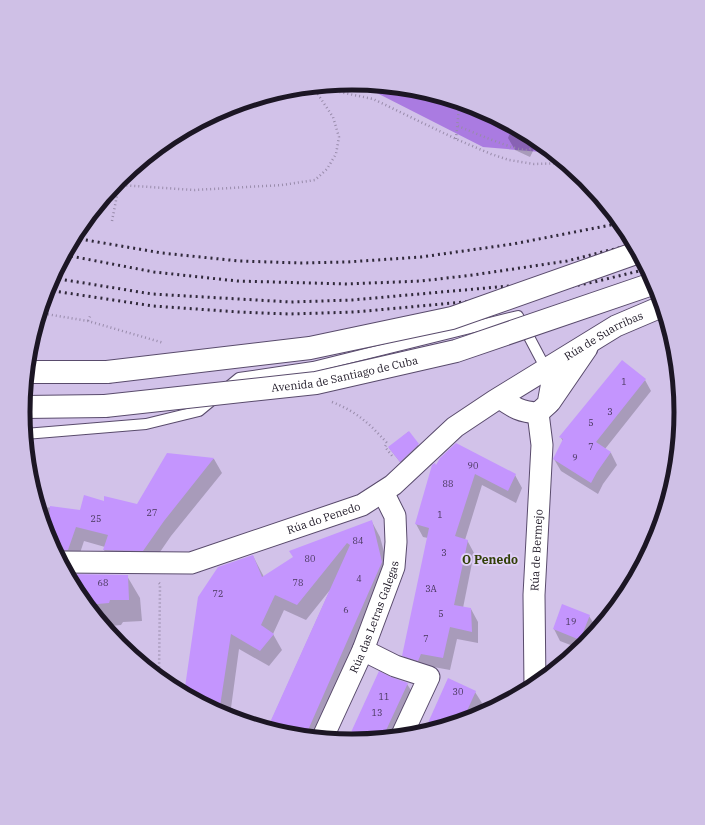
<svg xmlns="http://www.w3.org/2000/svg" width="705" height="825" font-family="'IBM Plex Serif',serif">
  <rect width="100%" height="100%" fill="#d2c2e9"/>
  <polygon fill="#aa7be1" points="353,83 417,89 479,108 536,139 553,153 483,147 371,90 347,84"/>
  <g fill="#0003" fill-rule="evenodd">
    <polygon points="515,127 536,139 550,150 535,147 530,157 515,150 508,138 512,128"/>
    <polygon points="645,380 651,391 605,449 611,453 617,465 603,484 598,494 561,471 554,459 563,441 561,438"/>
    <polygon points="408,432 422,450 404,467 389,448"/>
    <polygon points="168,454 214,459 222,473 171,536 151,565 112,565 104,550 105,547 84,541 77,562 59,560 48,538 38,506 81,512 105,502 137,506"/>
    <polygon points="433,465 515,475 522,488 516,503 482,485 465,540 467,540 474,553 463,608 471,609 478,622 478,643 457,639 450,670 428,666 410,668 403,655 428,538 423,537 416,524"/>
    <path d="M372 522 380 537 391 578 320 739 288 736 226 717 185 695 199 597 253 556 264 577ZM330 590 269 726 231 708 239 649 269 666 282 650 273 634 284 610 306 620Z"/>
    <polygon points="127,576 140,598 142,621 123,622 121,625 111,626 109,623 101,623 78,595"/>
    <polygon points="589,616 596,627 592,638 585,646 581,649 560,641 554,629"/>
    <polygon points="379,673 407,684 414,695 395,738 348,742"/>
    <polygon points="475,692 482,703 476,718 424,733"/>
  </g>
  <g fill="#c495fe">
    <polygon points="622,360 646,379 596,442 611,452 597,472 591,483 553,459 563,439 559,437"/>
    <polygon points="409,431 419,444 400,462 388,447"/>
    <polygon points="456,443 516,474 508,491 475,474 455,536 468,540 454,605 471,608 472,632 450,627 443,658 421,654 418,661 402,656 429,528 415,524 432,465 435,463 436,465 440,458"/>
    <polygon points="167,453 214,458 164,521 143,551 103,550 108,535 76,527 68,550 55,552 48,538 41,517 49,518 50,506 80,510 84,495 104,501 104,496 137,504"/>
    <polygon points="372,520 382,562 305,737 288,736 267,729 350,545 347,543 297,605 275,595 261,625 274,634 260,651 231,634 219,713 184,694 198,597 218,567 253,555 262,577 293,557 289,551"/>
    <polygon points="67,574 128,575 129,600 110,600 109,603 86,605 78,595"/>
    <polygon points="562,604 590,615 580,640 553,629"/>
    <polygon points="379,671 391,677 408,683 382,739 347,741"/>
    <polygon points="448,678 476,691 462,722 423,734"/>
  </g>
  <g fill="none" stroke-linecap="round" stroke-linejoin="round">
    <g stroke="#594b6c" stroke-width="12">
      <polyline id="service" points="25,434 146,424 199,411 239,378 313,367 518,316 546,369"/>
    </g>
    <g stroke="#594b6c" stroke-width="23">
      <g id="minor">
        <path d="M500 398C514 408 521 412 538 413L548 404 552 382 546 369"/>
        <polyline points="550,402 587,348"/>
        <path id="s1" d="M61 562 191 563 362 505 393 485 455 427 494 401 616 326 663 306"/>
        <polyline points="363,650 395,666 429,677 401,737"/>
        <path id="s2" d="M535 687 534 595 542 445 538 413"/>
        <path id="s3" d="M322 739 363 650 394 567 396 542 395 516 383 492"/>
      </g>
    </g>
    <g stroke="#594b6c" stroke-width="24">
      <g id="trunk">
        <polyline points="27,372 107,372"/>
        <polyline points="24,407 105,406"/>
      </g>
    </g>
    <g stroke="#988baa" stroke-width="2.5" stroke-dasharray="1 3" stroke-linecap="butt">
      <polyline points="316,87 373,99 456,139 491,154 509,160 534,164 565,163"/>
      <polyline points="335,90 339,84"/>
      <polyline points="452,100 459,107 468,105"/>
      <path d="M458 126C470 131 516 151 527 150 532 149 537 146 541 143"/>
      <polyline points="456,139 459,107"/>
      <polyline points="112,221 119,185 195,190 282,185 315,180 327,169 336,154 339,137 333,117 313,87"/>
      <polyline points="40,313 88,321 164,343"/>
      <polyline points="88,321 91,314"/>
      <path d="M332 402C357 412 369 423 387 443L385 447 393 457"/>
      <polyline points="159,583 160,584 159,678"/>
      <polyline points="170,687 171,687"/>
    </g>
    <use href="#service" stroke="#fff" stroke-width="10"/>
    <use href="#minor" stroke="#fff" stroke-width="21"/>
    <use href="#trunk" stroke="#fff" stroke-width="22"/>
    <g stroke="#30293a" stroke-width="3" stroke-dasharray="2 4" stroke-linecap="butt">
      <polyline points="74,238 162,253 239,261 301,263 347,262 421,257 513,244 621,223"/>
      <polyline points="65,255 154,272 237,281 347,284 421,281 473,275 567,261 634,244"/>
      <polyline points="53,278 152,294 291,302 352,300 520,285 595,273 643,260"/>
      <polyline points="47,290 153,306 239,312 289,314 355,312 518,297 594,282 647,269"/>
    </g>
    <g stroke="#594b6c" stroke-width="24" stroke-linecap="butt">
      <g id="trunk-bridge">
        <polyline points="107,372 310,348 452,318 639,252"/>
        <path id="s4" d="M105 406 316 383 456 351 655 283"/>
      </g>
    </g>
    <use href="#trunk-bridge" stroke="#fff" stroke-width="22"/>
  </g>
  <g text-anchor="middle" stroke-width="4" stroke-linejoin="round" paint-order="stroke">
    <g font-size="9" fill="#46365a">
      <text x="624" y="385">1</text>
      <text x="610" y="415">3</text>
      <text x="591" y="426">5</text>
      <text x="591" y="450">7</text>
      <text x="575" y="461">9</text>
      <text x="473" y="469">90</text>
      <text x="448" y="487">88</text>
      <text x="152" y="516">27</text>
      <text x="440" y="518">1</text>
      <text x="96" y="522">25</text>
      <text x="358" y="544">84</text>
      <text x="444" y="556">3</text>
      <text x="310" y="562">80</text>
      <text x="359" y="582">4</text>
      <text x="103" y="586">68</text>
      <text x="298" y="586">78</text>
      <text x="431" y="592">3A</text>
      <text x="218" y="597">72</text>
      <text x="346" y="613">6</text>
      <text x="441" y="617">5</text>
      <text x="571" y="625">19</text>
      <text x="426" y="642">7</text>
      <text x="458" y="695">30</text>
      <text x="384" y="700">11</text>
      <text x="377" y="716">13</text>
    </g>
    <g font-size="11" fill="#1c1624" stroke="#dfcff7">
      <text dy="4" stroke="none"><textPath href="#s1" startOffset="607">Rúa de Suarribas</textPath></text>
      <text dy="4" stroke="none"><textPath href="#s4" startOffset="242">Avenida de Santiago de Cuba</textPath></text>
      <text dy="4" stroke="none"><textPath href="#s1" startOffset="270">Rúa do Penedo</textPath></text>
      <text dy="4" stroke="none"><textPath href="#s2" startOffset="137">Rúa de Bermejo</textPath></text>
      <text dy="4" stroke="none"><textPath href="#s3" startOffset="133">Rúa das Letras Galegas</textPath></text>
    </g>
    <g font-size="12" font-weight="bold" fill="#313f06" stroke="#dfcff7">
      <text x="490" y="564">O Penedo</text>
    </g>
  </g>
  <path d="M0 0H705V825H0ZM30 412a322 322 0 1 1 644 0a322 322 0 1 1-644 0Z" fill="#cfc0e6" fill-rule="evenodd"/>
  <path fill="none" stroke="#1c1624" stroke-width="5" d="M30 412a322 322 0 1 1 644 0a322 322 0 1 1-644 0Z"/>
</svg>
